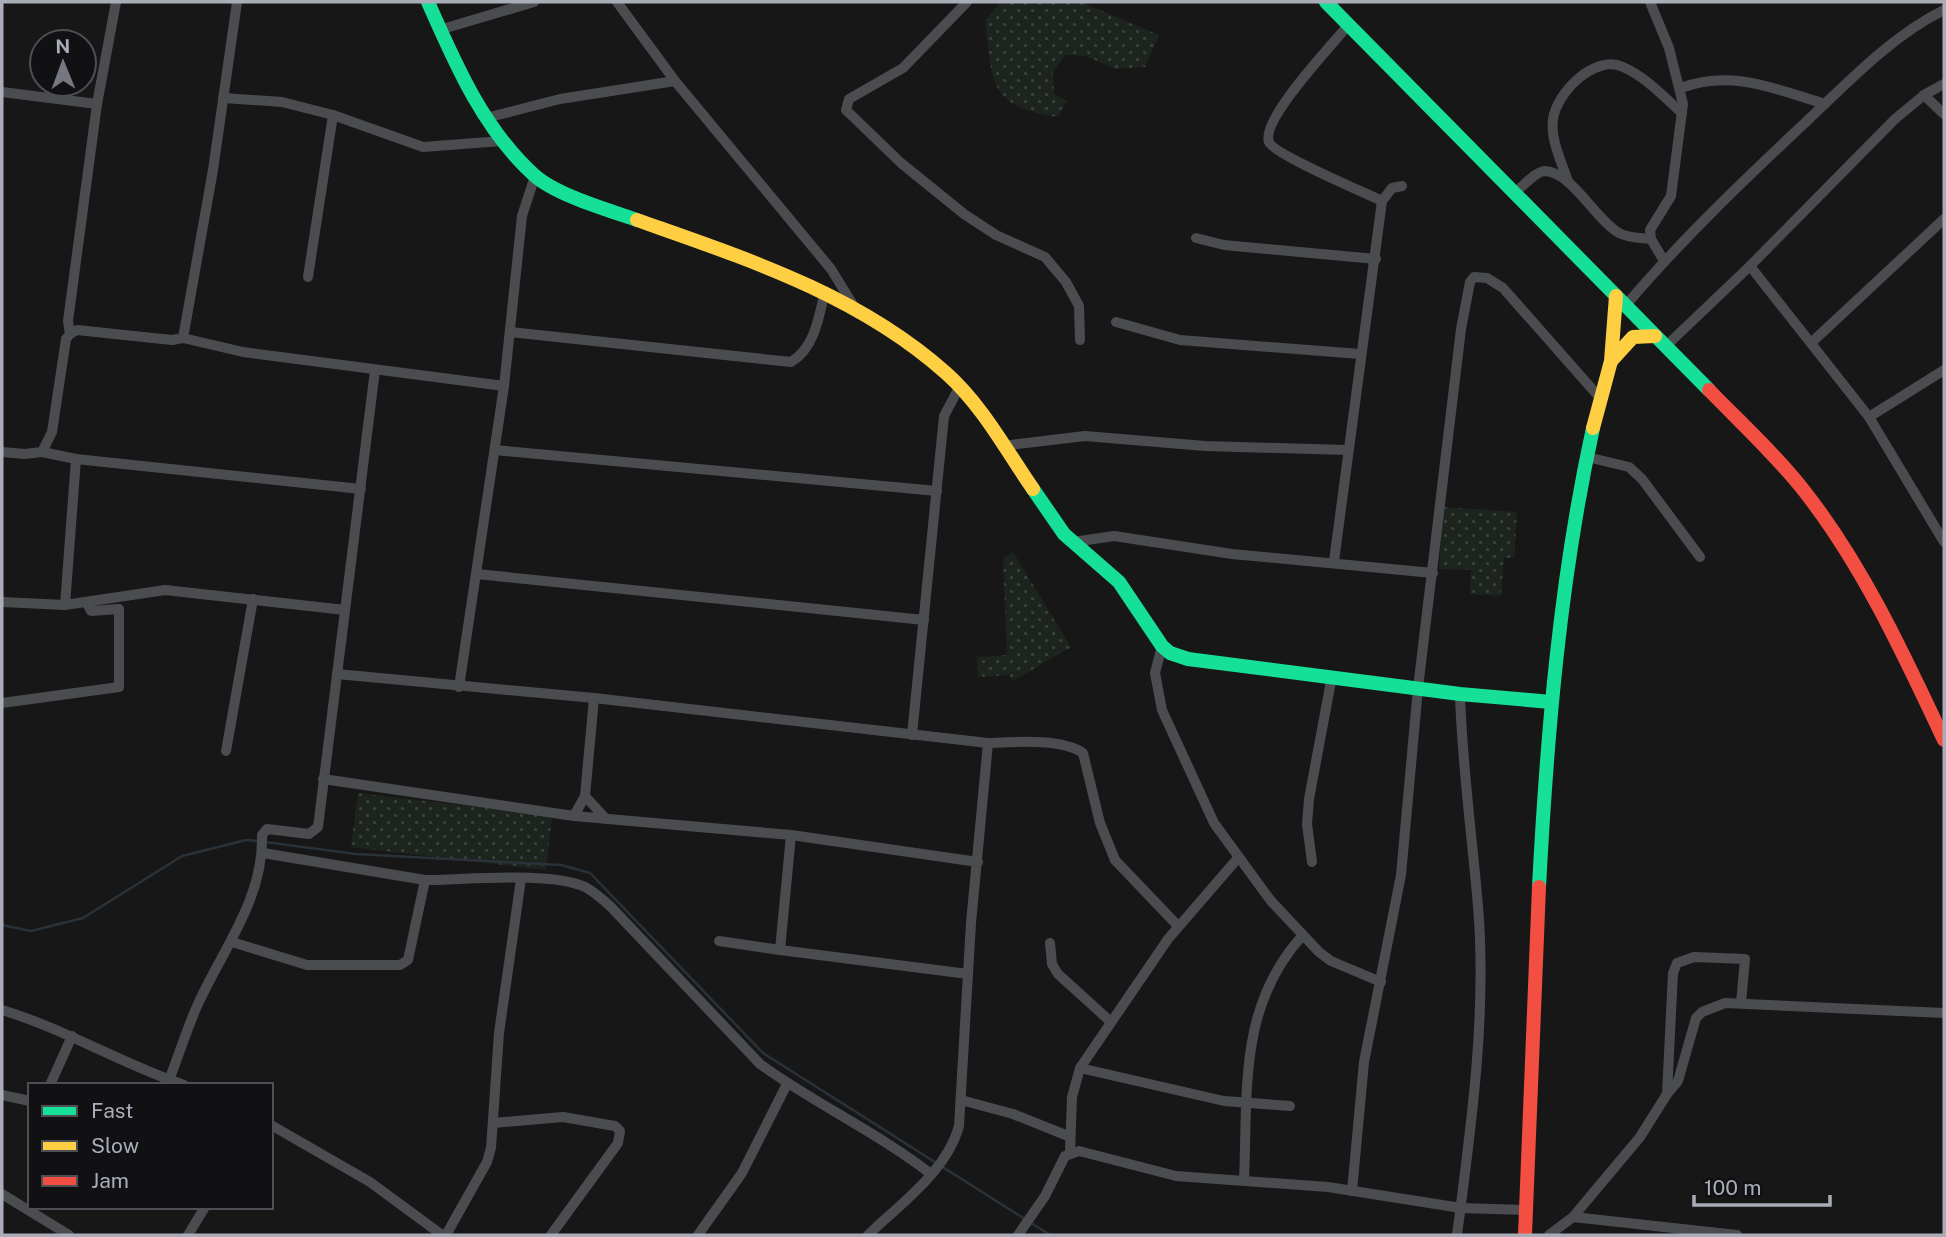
<svg xmlns="http://www.w3.org/2000/svg" width="1946" height="1237" font-family="'Public Sans',sans-serif">
  <defs>
    <pattern id="grass-dots" width="8" height="8" patternUnits="userSpaceOnUse" patternTransform="scale(1.75)"><rect width="8" height="8" fill="#1d241e"/><path d="M2 2h.1M6 6h.1" fill="none" stroke="#3b413d" stroke-width="1.8" stroke-linecap="round"/></pattern>
  </defs>
  <rect width="100%" height="100%" fill="#171717"/>
  <g fill="url(#grass-dots)">
    <path d="M1001 2H1081L1159 35 1145 67 1116 69 1085 56 1065 55 1053 72 1054 94 1067 101 1058 117C987 107 993 82 985 20Z"/>
    <polygon points="1443,507 1517,512 1514,558 1504,558 1501,596 1470,594 1471,570 1439,569"/>
    <polygon points="1013,552 1071,647 1013,681 1009,675 978,677 977,657 1007,655 1003,559"/>
    <polygon points="358,793 552,816 546,870 351,847"/>
  </g>
  <g fill="none" stroke-linecap="round" stroke-linejoin="round">
    <g stroke="#2a3239" stroke-width="2.5">
      <polyline points="265,842 356,854 561,865 590,873 763,1053 1050,1235"/>
      <polyline points="2,925 31,931 83,918 182,856 246,840 258,841"/>
    </g>
    <g stroke="#4b4c50" stroke-width="10">
      <polyline points="617,2 675,81 831,269 853,305"/>
      <polyline points="967,2 903,68 849,99 846,110 901,163 964,214 996,235 1045,257 1066,282 1079,306 1080,340"/>
      <polyline points="1650,2 1669,48 1683,104 1671,196 1650,230 1651,239 1664,261"/>
      <path d="M1349 24C1334 43 1260 120 1269 142 1273 154 1366 193 1382 201"/>
      <polyline points="439,30 534,2"/>
      <path d="M1681 88C1732 69 1775 89 1825 104"/>
      <polyline points="2,92 97,104"/>
      <polyline points="1924,95 1944,114"/>
      <polyline points="223,98 282,102 333,115 423,147 502,141"/>
      <polyline points="486,118 560,99 675,81"/>
      <path d="M1568 182C1562 162 1550 140 1553 119 1557 92 1595 54 1623 67 1646 77 1664 97 1682 113"/>
      <path d="M1515 193C1522 187 1536 171 1545 171 1572 172 1595 219 1619 233 1628 238 1640 238 1651 239"/>
      <polyline points="1196,238 1224,245 1376,259"/>
      <polyline points="1750,266 1895,119 1924,95 1944,84"/>
      <polyline points="308,277 333,115"/>
      <path d="M1626 305C1682 239 1745 179 1808 120 1850 80 1892 36 1944 10"/>
      <polyline points="1116,322 1180,340 1360,354"/>
      <path d="M510 332 791 362C815 348 819 316 825 291"/>
      <polyline points="70,334 77,330 172,340 183,338 213,170 237,2"/>
      <polyline points="183,338 243,352 504,386 522,216 535,176"/>
      <polyline points="1811,343 1944,219"/>
      <polyline points="1666,346 1750,266 1869,417 1944,542"/>
      <polyline points="1869,417 1944,370"/>
      <polyline points="1002,446 1085,436 1205,446 1347,450"/>
      <polyline points="495,450 937,491"/>
      <polyline points="2,452 25,454 42,452 52,432 66,339 70,334 68,321 97,104 116,2"/>
      <polyline points="42,452 76,459 361,489"/>
      <polyline points="1587,457 1629,467 1642,479 1700,557"/>
      <polyline points="1073,542 1114,536 1232,554 1433,573"/>
      <polyline points="1334,561 1382,201 1392,188 1402,186"/>
      <polyline points="477,574 924,620"/>
      <polyline points="2,602 65,605 165,590 345,610"/>
      <polyline points="65,605 76,459"/>
      <polyline points="1162,646 1155,673 1162,710 1214,823 1271,901 1319,952 1331,961 1381,982"/>
      <path d="M337 674 594 698 988 743C1013 742 1062 738 1083 753L1100 823 1115 860 1178 926"/>
      <polyline points="459,687 504,386"/>
      <polyline points="2,703 119,687 119,609 91,611 87,603"/>
      <polyline points="912,735 944,416 960,386"/>
      <polyline points="226,751 253,599"/>
      <polyline points="323,779 574,816 791,835 978,862"/>
      <polyline points="585,796 606,819"/>
      <polyline points="574,816 585,796 594,698"/>
      <polyline points="791,835 780,950 968,974"/>
      <polyline points="1312,862 1307,824 1309,799 1332,676"/>
      <path d="M425 880C465 880 551 871 585 887 595 892 603 900 611 907L760 1064C815 1104 877 1132 931 1174"/>
      <polyline points="719,941 780,950"/>
      <polyline points="232,942 307,965 400,965 408,960 425,880 263,853"/>
      <polyline points="1050,943 1052,964 1058,974 1111,1022"/>
      <path d="M2 1010C65 1029 122 1064 184 1085"/>
      <polyline points="1080,1068 1224,1101 1290,1106"/>
      <path d="M169 1080C179 1055 187 1028 198 1004 223 949 264 898 262 835L267 829 309 834 318 827 375 370"/>
      <polyline points="50,1085 72,1036"/>
      <polyline points="1667,1094 1678,1081 1696,1018 1702,1012 1725,1003 1944,1013"/>
      <polyline points="2,1095 30,1101"/>
      <polyline points="961,1100 1013,1114 1068,1136"/>
      <polyline points="493,1123 563,1117 615,1126 620,1131 618,1143 551,1235"/>
      <polyline points="271,1125 370,1182 442,1235"/>
      <polyline points="1070,1152 1072,1097 1080,1068 1168,939 1238,858"/>
      <path d="M1244 1181C1248 1091 1238 1007 1302 936"/>
      <polyline points="1352,1191 1364,1062 1401,875 1418,688 1461,329 1470,282 1474,277 1487,278 1503,288 1600,398"/>
      <polyline points="2,1194 69,1235"/>
      <polyline points="1573,1217 1640,1137 1667,1094 1673,973 1677,963 1694,957 1745,959 1741,1003"/>
      <polyline points="188,1235 205,1207"/>
      <polyline points="446,1235 487,1162 491,1148 499,1033 521,879"/>
      <polyline points="698,1235 742,1173 787,1084"/>
      <path d="M868 1235C900 1204 947 1171 959 1126L971 923 988 743"/>
      <polyline points="1018,1235 1045,1196 1065,1156 1079,1151 1176,1176 1328,1187 1461,1208 1527,1210"/>
      <path d="M1457 1235C1471 1127 1487 1015 1478 906 1472 835 1462 765 1460 694"/>
      <polyline points="1549,1235 1573,1217 1737,1235"/>
    </g>
    <g stroke="#16e098" stroke-width="14">
      <path d="M428 2C455 63 483 129 534 175 556 195 608 210 637 220"/>
      <polyline points="1326,2 1709,390"/>
      <polyline points="1033,489 1064,534 1119,582 1162,646 1170,653 1188,659 1460,694 1551,702"/>
      <path d="M1539 887C1547 734 1560 579 1593 428"/>
    </g>
    <g stroke="#ffcf43" stroke-width="14">
      <path d="M637 220C747 259 857 294 946 373 982 405 1006 450 1033 489"/>
      <polyline points="1612,360 1633,337 1655,336"/>
      <polyline points="1593,428 1611,361 1616,296"/>
    </g>
    <g stroke="#f24e42" stroke-width="14">
      <path d="M1709 390C1741 423 1776 455 1805 492 1863 566 1904 655 1944 740"/>
      <polyline points="1525,1235 1539,887"/>
    </g>
  </g>
  <rect width="1946" height="1237" fill="none" stroke="#a8adb8" stroke-width="7"/>
  <rect x="28" y="1083" width="245" height="126" fill="#111113" stroke="#4d4f55" stroke-width="2"/>
  <rect x="42" y="1106" width="35" height="10" fill="#16e098" stroke="#4d4f55" stroke-width="2"/>
  <text x="91" y="1118" font-size="21" fill="#a8adb8">Fast</text>
  <rect x="42" y="1141" width="35" height="10" fill="#ffcf43" stroke="#4d4f55" stroke-width="2"/>
  <text x="91" y="1153" font-size="21" fill="#a8adb8">Slow</text>
  <rect x="42" y="1176" width="35" height="10" fill="#f24e42" stroke="#4d4f55" stroke-width="2"/>
  <text x="91" y="1188" font-size="21" fill="#a8adb8">Jam</text>
  <g transform="translate(63 63) rotate(359)"><circle r="33" fill="#111113" stroke="#4d4f55" stroke-width="2"/>
  <path d="M0-5L12 26L0 18L-12 26Z" fill="#757880"/>
  <text y="-10" font-size="19" font-weight="bold" text-anchor="middle" fill="#a8adb8">N</text>
  </g>
  <path d="M1694 1195v10h136v-10" fill="none" stroke="#a8adb8" stroke-width="3.5"/>
  <text x="1704" y="1195" font-size="21" fill="#a8adb8" stroke="#111113" stroke-width="5" paint-order="stroke">100 m</text>
</svg>
